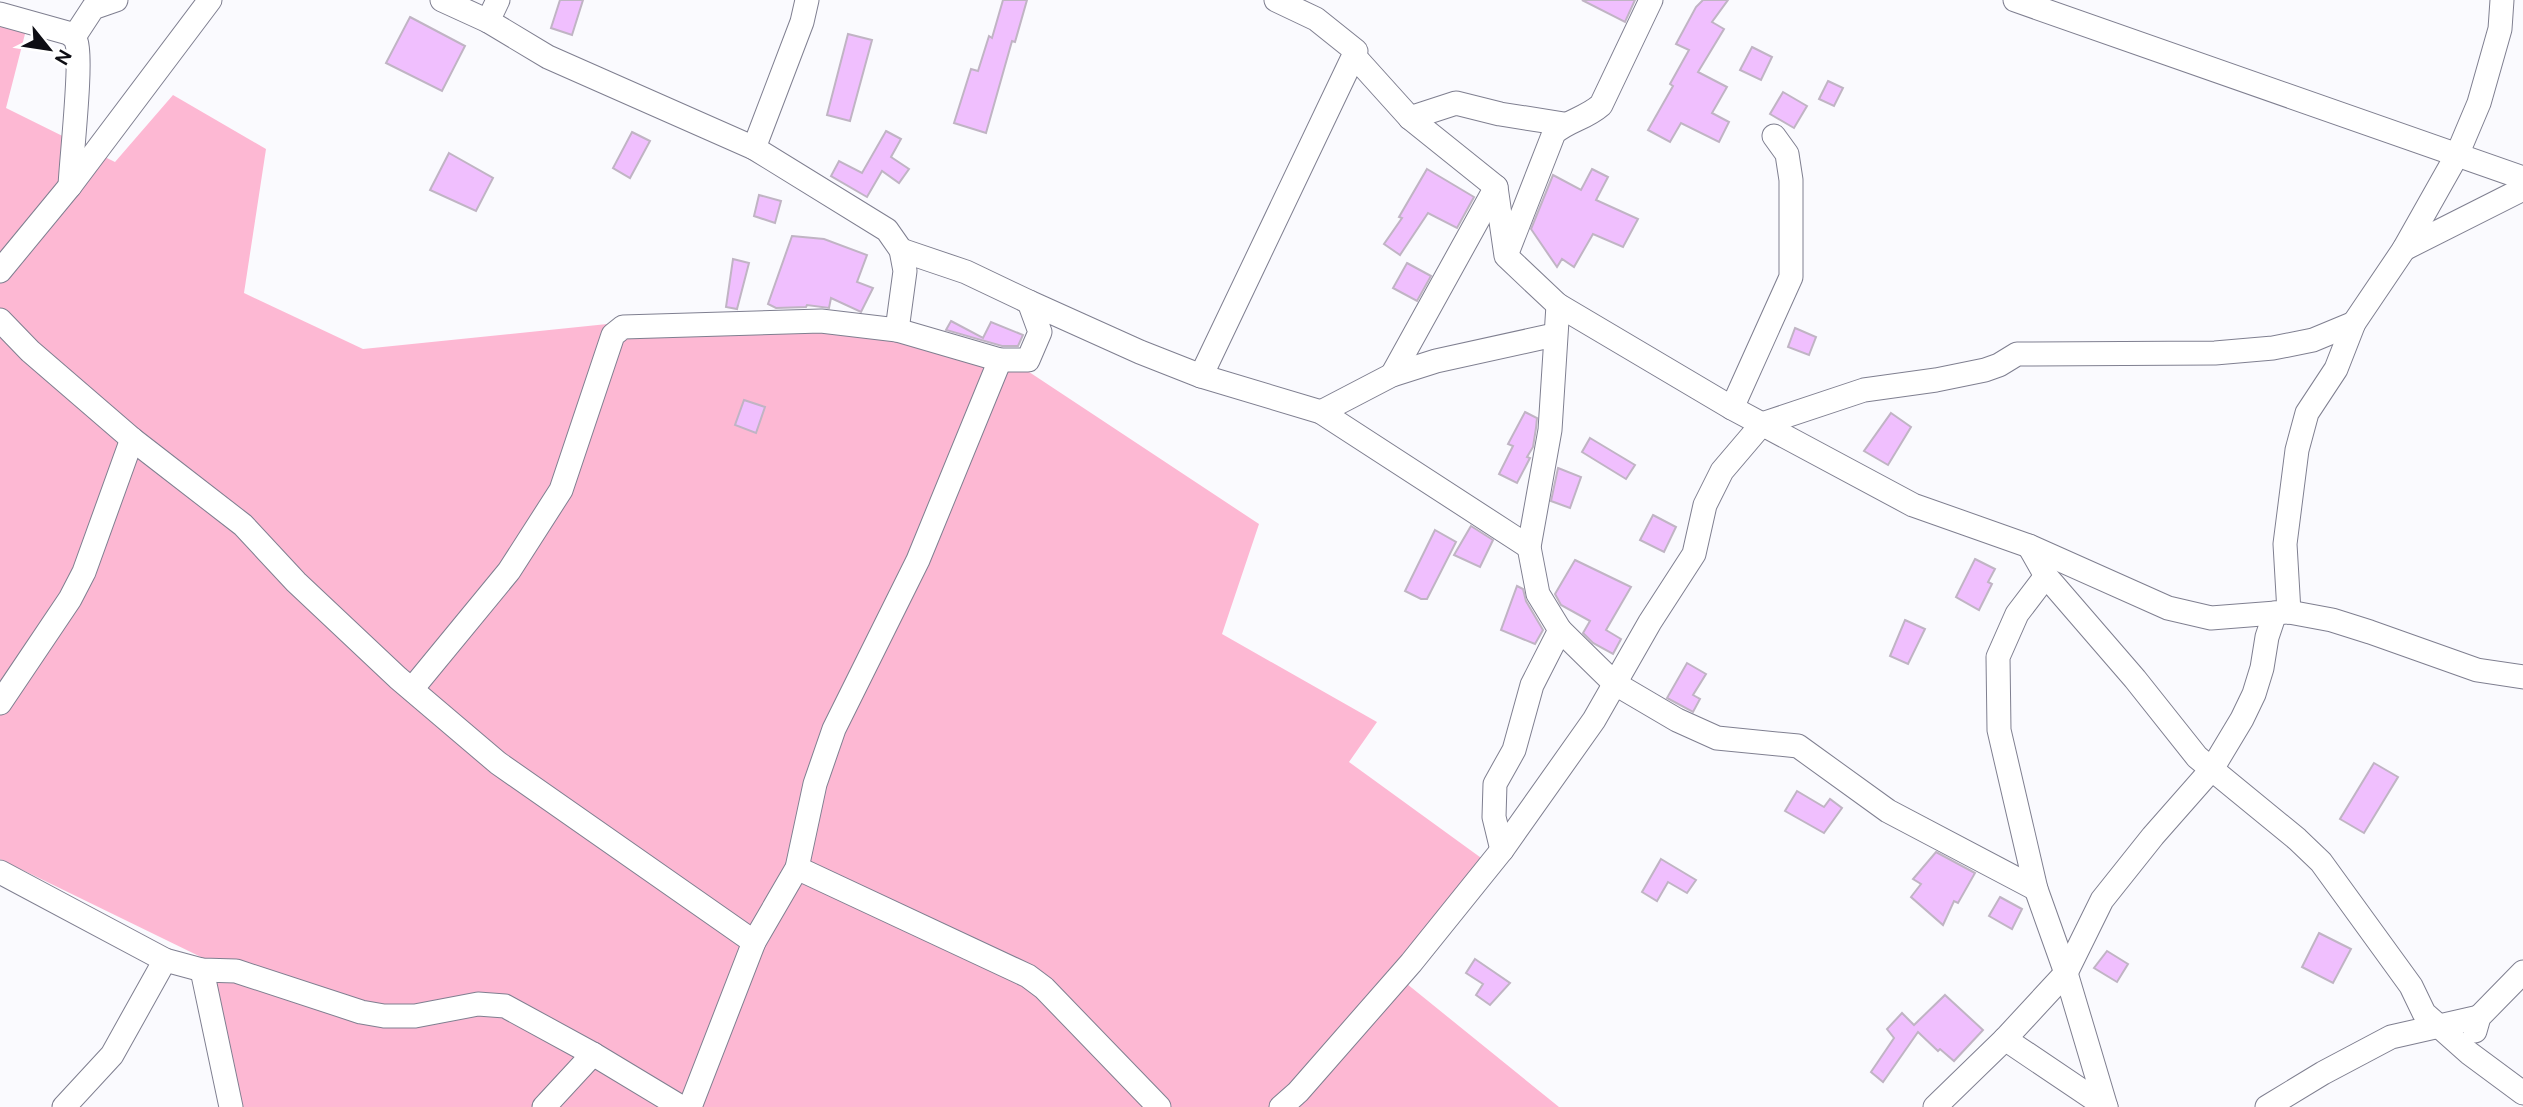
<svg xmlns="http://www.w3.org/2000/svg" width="2523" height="1107" font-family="'DM Sans',sans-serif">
  <rect width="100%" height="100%" fill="#fafafe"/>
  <polygon fill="#fdb8d3" points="0,21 26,30 6,108 115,162 173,95 266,149 244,293 363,349 617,323 905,335 1017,364 1259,524 1222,634 1377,722 1349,762 1484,860 1391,971 1559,1107 242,1107 203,958 0,859"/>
  <g fill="#f0bffe" stroke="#c0b4c4" stroke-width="2">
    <polygon points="560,0 583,0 572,35 551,28"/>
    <polygon points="1003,0 1027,0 1015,42 1012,41 986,133 954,123 971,69 978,71 989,36 992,38"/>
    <polygon points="1582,0 1635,0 1625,22"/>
    <polygon points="1703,0 1728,0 1712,22 1724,29 1698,72 1727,87 1712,113 1729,122 1719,142 1681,123 1670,142 1648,130 1673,86 1670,84 1689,50 1676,44 1696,7"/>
    <polygon points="410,17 465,46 442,91 386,63"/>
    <polygon points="848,34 872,40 850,121 827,115"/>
    <polygon points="1752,47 1772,57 1761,80 1740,70"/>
    <polygon points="1828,81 1843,88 1834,106 1819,99"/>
    <polygon points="1783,92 1807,106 1794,128 1770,114"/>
    <polygon points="886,131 901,139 891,157 909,169 899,183 882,171 867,197 831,176 839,161 862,173"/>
    <polygon points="632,132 650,141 630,178 613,168"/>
    <polygon points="449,153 493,178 476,211 430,190"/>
    <polygon points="1427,169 1474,197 1457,228 1428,213 1400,255 1384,244 1402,218 1399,217"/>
    <polygon points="1592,169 1608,177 1596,200 1638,219 1623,247 1593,234 1574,267 1562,259 1557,267 1531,229 1553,175 1581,190"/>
    <polygon points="759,195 781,201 775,223 754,216"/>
    <polygon points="792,236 824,239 867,255 857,282 873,288 861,312 831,298 829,308 807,305 806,307 776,308 768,304"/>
    <polygon points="733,259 749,263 737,309 726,307"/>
    <polygon points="1407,263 1431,276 1417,301 1393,288"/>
    <polygon points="951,321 983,338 991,322 1023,335 1018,346 1002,346 946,330"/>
    <polygon points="1795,328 1816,337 1809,355 1788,347"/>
    <polygon points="744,400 765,407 756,433 735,425"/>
    <polygon points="1525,412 1537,418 1536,428 1533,447 1527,457 1530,458 1517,483 1499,474 1513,446 1508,444"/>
    <polygon points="1891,413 1911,427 1888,465 1864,451"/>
    <polygon points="1590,438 1635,465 1626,479 1582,452"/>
    <polygon points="1558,468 1581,477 1570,508 1551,501"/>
    <polygon points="1653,515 1676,527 1664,552 1640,540"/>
    <polygon points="1471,526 1493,540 1480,567 1454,555"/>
    <polygon points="1435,530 1456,542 1427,599 1421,599 1405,591"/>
    <polygon points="1975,559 1995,569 1988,582 1992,584 1979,610 1956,597"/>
    <polygon points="1575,560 1631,587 1606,630 1621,639 1613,654 1593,643 1583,633 1590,621 1561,605 1555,594"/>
    <polygon points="1517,586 1523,589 1526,601 1543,630 1535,644 1501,630"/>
    <polygon points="1905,620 1925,629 1908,664 1890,656"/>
    <polygon points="1687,663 1706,674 1693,695 1700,699 1693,712 1667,698"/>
    <polygon points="2374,763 2398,777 2364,833 2340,819"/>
    <polygon points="1797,791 1824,807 1830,799 1842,808 1824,833 1785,811"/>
    <polygon points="1936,852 1975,873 1958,903 1954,901 1943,925 1911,897 1921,884 1913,879"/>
    <polygon points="1661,859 1696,880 1687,893 1668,882 1657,901 1642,892"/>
    <polygon points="2000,897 2022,909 2012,929 1989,916"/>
    <polygon points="2319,933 2351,949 2333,983 2302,967"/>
    <polygon points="2107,951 2128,964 2117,982 2094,968"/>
    <polygon points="1475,959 1510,983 1490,1005 1476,995 1483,984 1466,973"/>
    <polygon points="1945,995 1983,1030 1954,1061 1940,1049 1938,1051 1918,1032 1883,1082 1871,1072 1894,1038 1887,1029 1902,1013 1914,1025"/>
  </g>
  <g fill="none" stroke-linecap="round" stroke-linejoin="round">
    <g stroke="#7f7f90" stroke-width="25">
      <g id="minor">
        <polyline points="442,0 488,21 548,57 754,148 887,230 901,250 905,271 897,330"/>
        <polyline points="2015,0 2523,178"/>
        <path d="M0 14 68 33C72 36 74 36 76 41 83 57 71 161 70 186"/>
        <polyline points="488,21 498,0"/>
        <polyline points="74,37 93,8 116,0"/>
        <polyline points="1355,57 1410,118 1496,187 1506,256 1558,305 1732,408 1913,505 2029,546 2168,608 2211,618 2289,612 2332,620 2370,632 2477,670 2523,677"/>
        <polyline points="1410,118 1456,103 1500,114 1564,124"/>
        <polyline points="754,148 802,22 807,0"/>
        <polyline points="2404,249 2523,189"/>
        <polyline points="901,250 966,272 1029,302"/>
        <path d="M1507 253 1554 133C1569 120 1585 119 1601 105L1651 0"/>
        <polyline points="0,271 70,186 210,0"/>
        <polyline points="0,320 30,351 132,439 243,525 296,582 398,678 498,763 754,942"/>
        <polyline points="1392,375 1496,187"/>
        <polyline points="1201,376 1356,51 1316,19 1276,0"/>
        <polyline points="1732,408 1791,277 1791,180 1787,154 1774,136"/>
        <polyline points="1321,412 1392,375 1436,361 1554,335"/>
        <polyline points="2029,546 2046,576 2135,679 2197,757 2297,839 2321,862 2411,986 2424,1013 2469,1053 2523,1093"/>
        <polyline points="2046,576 2017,614 1998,657 1999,730 2036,889 2066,973 2106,1107"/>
        <polyline points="2289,612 2285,544 2297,450 2307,413 2336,369 2354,323 2404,249 2457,155 2479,103 2500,29 2502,0"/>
        <polyline points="1560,630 1614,683 1677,720 1717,738 1798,746 1888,811 2036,889"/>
        <polyline points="412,689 509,571 561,490 613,335 623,327 821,321 897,330 1000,360 1028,360 1040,332 1029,302 1140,352 1201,376 1321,412 1529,547"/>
        <polyline points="0,703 70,599 84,572 132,439"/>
        <polyline points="1502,850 1494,817 1495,784 1514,750 1532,685 1560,630 1538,594 1529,547 1550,430 1558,305"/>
        <polyline points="797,868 1028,976 1044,988 1159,1107"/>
        <polyline points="0,872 165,960 202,970 236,971 361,1012 384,1016 415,1016 478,1004 505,1006 593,1054 681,1107"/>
        <polyline points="202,970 231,1107"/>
        <polyline points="2475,1031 2479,1017 2523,972"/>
        <polyline points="2005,1039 2106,1107"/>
        <polyline points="64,1107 112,1055 165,960"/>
        <polyline points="544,1107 593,1054"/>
        <polyline points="690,1107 754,942 797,868 815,784 834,729 918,560 1000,360"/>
        <polyline points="1281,1107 1298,1092 1411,963 1502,850 1594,720 1650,622 1694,554 1705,505 1722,471 1762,424 1864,390 1936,380 1985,370 1999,365 2017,354 2215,353 2273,348 2313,340 2354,323"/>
        <polyline points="1935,1107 2005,1039 2066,973 2102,900 2153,836 2212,769 2242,719 2254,694 2262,668 2267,637 2275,613"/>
        <polyline points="2267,1107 2323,1073 2391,1037 2479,1017"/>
      </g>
    </g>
    <use href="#minor" stroke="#fff" stroke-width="23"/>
  </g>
  <g transform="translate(49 49) rotate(120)" stroke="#ffffff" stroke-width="5" paint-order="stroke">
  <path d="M0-5L12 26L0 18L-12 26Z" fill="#0e0e14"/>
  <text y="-10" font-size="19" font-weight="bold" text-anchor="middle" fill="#0e0e14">N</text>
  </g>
</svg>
